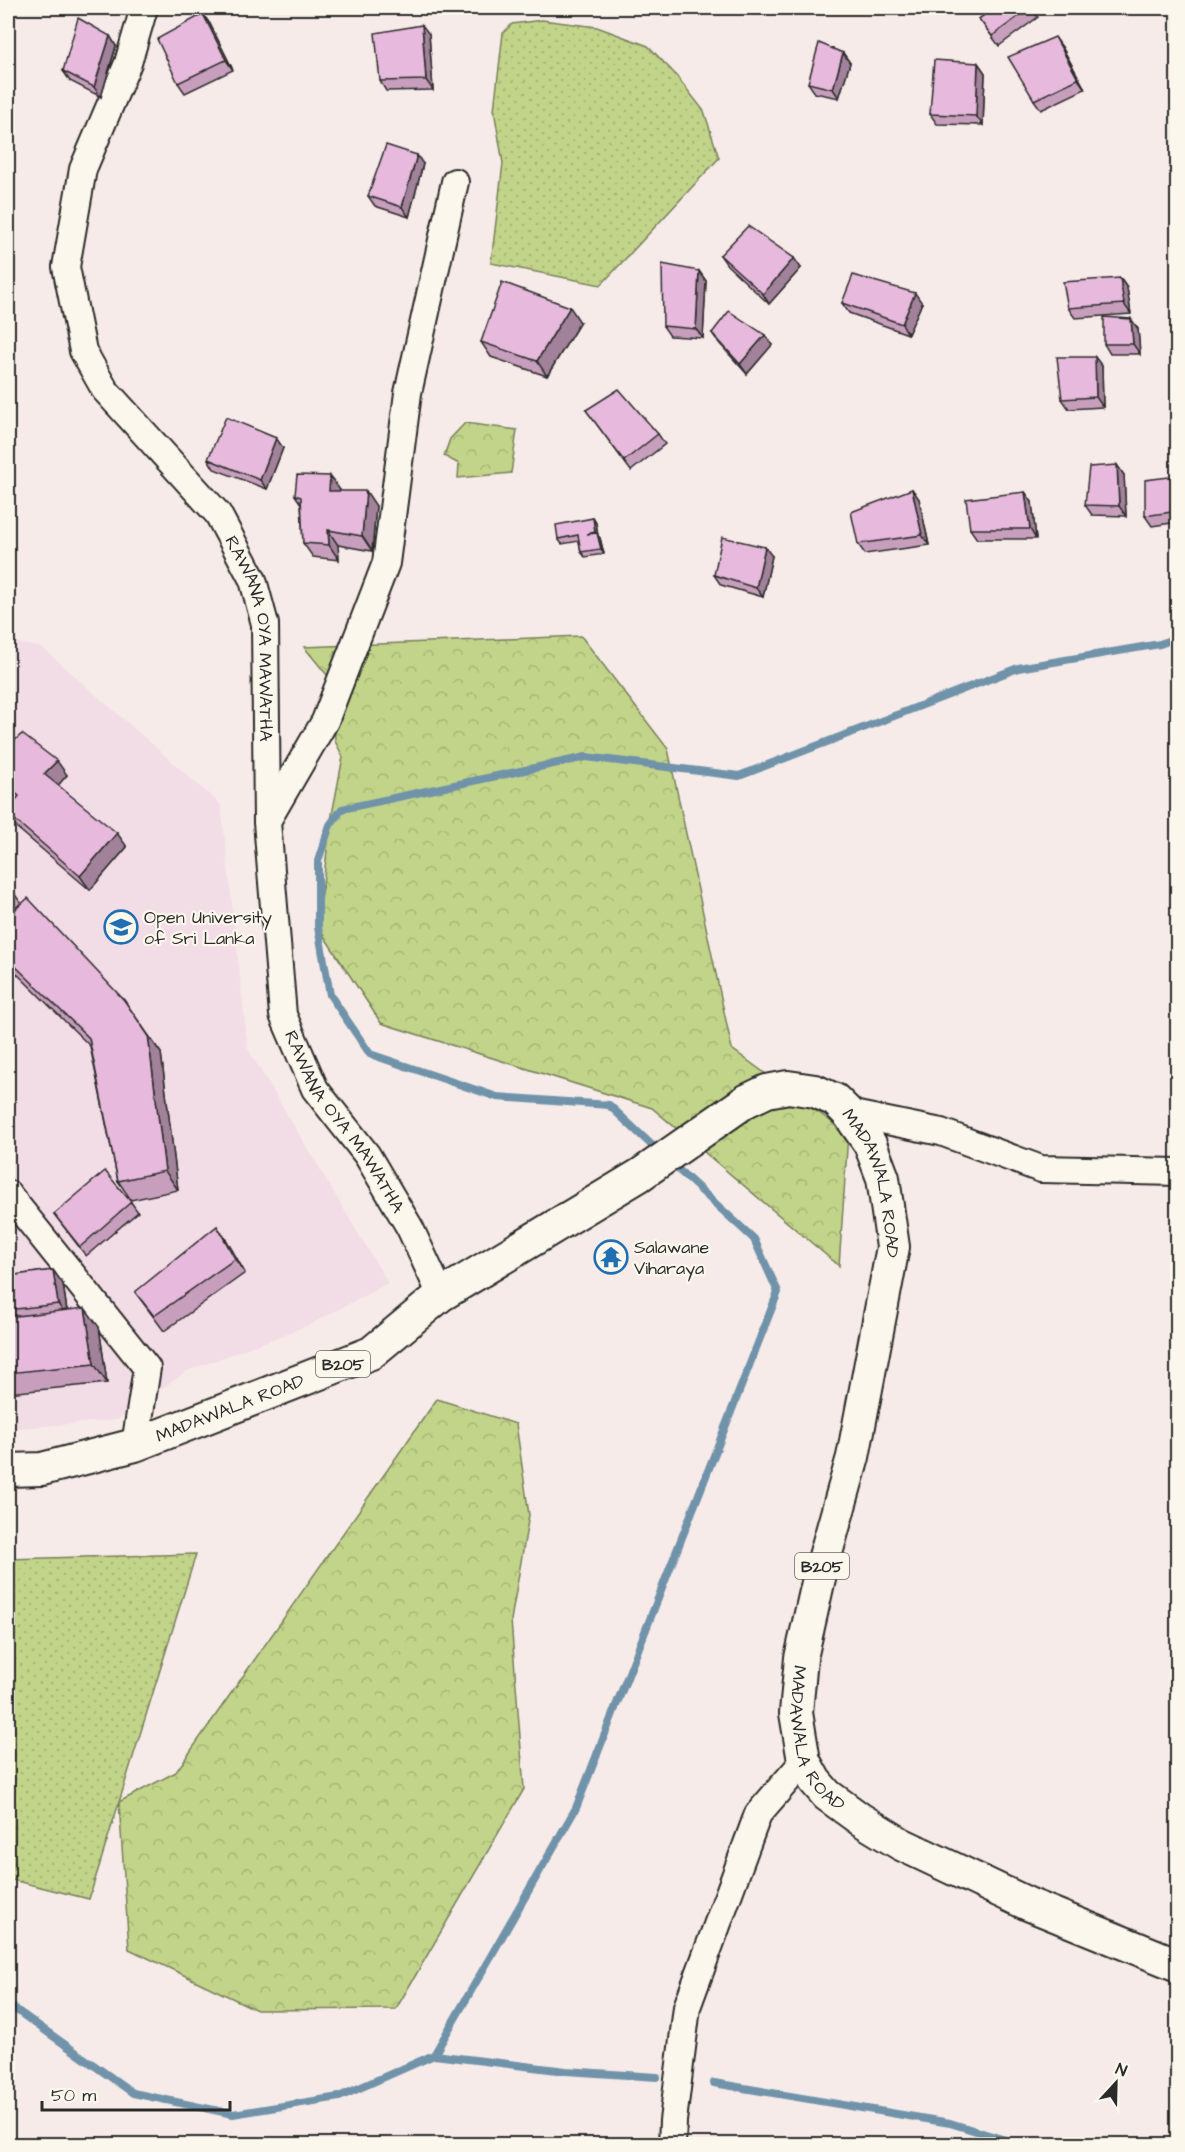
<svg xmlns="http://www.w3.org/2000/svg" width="1185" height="2152" font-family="'Architects Daughter',sans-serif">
  <defs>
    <pattern id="grass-dots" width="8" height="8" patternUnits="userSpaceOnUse" patternTransform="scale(1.5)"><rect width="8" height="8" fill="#c2d489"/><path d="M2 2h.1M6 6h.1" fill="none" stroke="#a7b676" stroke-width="1.8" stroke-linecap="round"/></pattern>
    <pattern id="forest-crowns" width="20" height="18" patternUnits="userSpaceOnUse" patternTransform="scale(1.5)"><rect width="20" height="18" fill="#c2d489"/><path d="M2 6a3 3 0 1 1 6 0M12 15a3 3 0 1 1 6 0" fill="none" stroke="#a7b676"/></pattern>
  </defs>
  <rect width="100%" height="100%" fill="#f7ebe9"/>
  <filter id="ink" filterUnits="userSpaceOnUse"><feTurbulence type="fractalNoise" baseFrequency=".0167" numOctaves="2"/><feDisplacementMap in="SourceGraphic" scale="12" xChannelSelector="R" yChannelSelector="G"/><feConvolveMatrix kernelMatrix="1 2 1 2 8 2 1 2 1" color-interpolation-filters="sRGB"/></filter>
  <g filter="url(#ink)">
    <polygon fill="#f2dce5" points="8,641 43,648 221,805 248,1049 388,1283 309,1325 187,1371 117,1420 8,1429"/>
    <g fill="url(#grass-dots)" stroke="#76805a" stroke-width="1.5">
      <polygon points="542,20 597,27 648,46 675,74 704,111 719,158 601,285 491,263 503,163 494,110 503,33 512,24"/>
      <polygon points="196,1554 89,1899 8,1879 8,1559"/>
    </g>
    <g fill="url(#forest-crowns)" stroke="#76805a" stroke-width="1.5">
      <polygon points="465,423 517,430 511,473 458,478 459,464 444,456 450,439"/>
      <polygon points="581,636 668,749 732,1049 848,1134 839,1266 652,1108 381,1023 318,927 330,825 343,757 335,741 332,681 304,647"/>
      <polygon points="437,1399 516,1424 529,1515 511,1620 524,1789 396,2009 257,2010 129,1949 119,1802 176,1772"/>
    </g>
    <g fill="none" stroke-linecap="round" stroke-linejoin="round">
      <g stroke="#7093aa" stroke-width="8">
        <polyline points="659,1152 609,1105 497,1097 370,1054 330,995 318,927 318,861 330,825 342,809 586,757 739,776 1018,668 1160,644 1178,637"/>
        <polyline points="8,2004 133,2093 233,2114 339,2097 434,2055 576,1808 778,1292 754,1239 670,1162"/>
        <polyline points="434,2055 566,2071 657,2077"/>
        <polyline points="714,2083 950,2123 1018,2144"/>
      </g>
      <g stroke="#2b2b2b" stroke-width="30">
        <g id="minor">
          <path id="s1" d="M144 8 128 63 83 169 66 267 83 351 105 390 218 514 253 580 265 624 267 822 283 1015 315 1089 367 1155 410 1228 441 1295"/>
          <polyline points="267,821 325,721 386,563 408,393 455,182"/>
          <polyline points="848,1113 941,1132 1041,1169 1178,1172"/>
          <polyline points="8,1194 147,1368 135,1445"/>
          <polyline points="672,2144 673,2121 687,2007 758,1814 804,1761"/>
        </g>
      </g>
      <g stroke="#2b2b2b" stroke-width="36">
        <g id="major">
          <path id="s2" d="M8 1470 42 1469 135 1445 371 1353 441 1295 640 1175 746 1101 767 1091 788 1087 815 1091 835 1100 848 1113 870 1144 883 1178 893 1247 853 1457 819 1578 801 1658 796 1713 804 1761 815 1781 827 1795 860 1819 901 1844 1028 1904 1178 1965"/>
        </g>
      </g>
      <use href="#minor" stroke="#fbf7ec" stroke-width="26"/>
      <use href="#major" stroke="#fbf7ec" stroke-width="32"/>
    </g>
    <g fill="#c79fbd" stroke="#2b2b2b" stroke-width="1.5">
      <polygon points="994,8 1031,8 1038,17 999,46 979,19"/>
      <polygon points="210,24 233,70 185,93 178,83"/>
      <polygon points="429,34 433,90 386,91 380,81"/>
      <polygon points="110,36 116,46 101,97 70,81 63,71"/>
      <polygon points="1062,47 1085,89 1041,110 1034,100"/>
      <polygon points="843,53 850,63 839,98 815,93 808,83"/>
      <polygon points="978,63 985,73 983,125 937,124 930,114"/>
      <polygon points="423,164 409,217 375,206 368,196"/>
      <polygon points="720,255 801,268 769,304 727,265"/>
      <polygon points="699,271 706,281 703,338 670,336 663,326"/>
      <polygon points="1120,278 1127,288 1131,314 1075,318 1068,308"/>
      <polygon points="842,303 922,303 908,334 849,313"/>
      <polygon points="1131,319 1138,329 1140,354 1110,354 1104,344"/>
      <polygon points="580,322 547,376 491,357 481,342"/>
      <polygon points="712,333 772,345 747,374 719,343"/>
      <polygon points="1102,366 1103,407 1069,409 1062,399"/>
      <polygon points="586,410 658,434 665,444 631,471"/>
      <polygon points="276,438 283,448 267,489 214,469 208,459"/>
      <polygon points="1117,465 1124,475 1126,516 1092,515 1085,505"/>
      <polygon points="1178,477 1178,522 1152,526 1145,516"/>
      <polygon points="912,489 919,499 929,545 865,554 858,544"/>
      <polygon points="340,490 340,491 376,506 372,551 338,545 339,560 313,557 303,543 301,504 295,495"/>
      <polygon points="1025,492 1032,502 1036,539 977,539 970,529"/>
      <polygon points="593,518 596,523 598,536 600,538 604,554 585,557 581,552 579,541 562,544 558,539"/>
      <polygon points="772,556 763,597 721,585 714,575"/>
      <polygon points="8,746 67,775 58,785 127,847 90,890 16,827 8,815 8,810 16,799 8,792"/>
      <polygon points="8,886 10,888 21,903 8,914"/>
      <polygon points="8,916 124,1000 161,1053 178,1190 131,1200 118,1181 90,1046 8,965"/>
      <polygon points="131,1202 138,1212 86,1256 54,1214"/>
      <polygon points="227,1241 245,1273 164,1331 135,1292"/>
      <polygon points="53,1270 63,1284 67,1310 99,1327 107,1383 8,1393 8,1276"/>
    </g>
    <g fill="#a2829a" stroke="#2b2b2b" stroke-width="1.5">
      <polygon points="203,14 210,24 233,70 226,60"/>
      <polygon points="422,25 429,34 433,90 426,80"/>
      <polygon points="110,36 116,46 101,97 94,87"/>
      <polygon points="1055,37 1062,47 1085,89 1078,79"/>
      <polygon points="843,53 850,63 839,98 833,89"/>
      <polygon points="978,63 985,73 983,125 976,116"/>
      <polygon points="417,155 423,164 409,217 402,207"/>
      <polygon points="794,258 801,268 769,304 763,294"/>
      <polygon points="699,271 706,281 703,338 696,329"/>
      <polygon points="1120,278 1127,288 1131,314 1124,304"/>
      <polygon points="915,293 922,303 908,334 902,324"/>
      <polygon points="570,307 580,322 547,376 537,361"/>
      <polygon points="1131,319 1138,329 1140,354 1133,344"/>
      <polygon points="765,335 772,345 747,374 740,364"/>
      <polygon points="1095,357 1102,366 1103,407 1096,397"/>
      <polygon points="276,438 283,448 267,489 260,480"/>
      <polygon points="1117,465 1124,475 1126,516 1119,506"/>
      <polygon points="330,476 340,490 340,506 329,491"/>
      <polygon points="912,489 919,499 929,545 922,535"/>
      <polygon points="366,491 376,506 372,551 362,536"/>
      <polygon points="1025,492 1032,502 1036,539 1030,529"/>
      <polygon points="593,518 596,523 598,536 600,538 604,554 601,549 597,534 595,532"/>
      <polygon points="328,530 338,545 339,560 329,545"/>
      <polygon points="765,547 772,556 763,597 756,588"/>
      <polygon points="57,761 67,775 55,789 44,774"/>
      <polygon points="117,833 127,847 90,890 80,876"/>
      <polygon points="148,1035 161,1053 178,1190 165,1171"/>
      <polygon points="217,1226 227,1241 245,1273 235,1259"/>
      <polygon points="53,1270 63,1284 68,1319 58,1304"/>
      <polygon points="85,1308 99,1327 107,1383 94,1364"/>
    </g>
    <g fill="#e7b9dc" stroke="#2b2b2b" stroke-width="1.5">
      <polygon points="994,8 1030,8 992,36 979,19"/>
      <polygon points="203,14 226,60 178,83 157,39"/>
      <polygon points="78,18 110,36 94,87 63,71"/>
      <polygon points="422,25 426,80 380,81 375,33"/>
      <polygon points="1055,37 1078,79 1034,100 1008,57"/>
      <polygon points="819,43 843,53 833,89 808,83"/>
      <polygon points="934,60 978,63 976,116 930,114"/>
      <polygon points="386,145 417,155 402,207 368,196"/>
      <polygon points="748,226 794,258 763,294 720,255"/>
      <polygon points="662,264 699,271 696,329 663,326"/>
      <polygon points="853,275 915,293 902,324 842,303"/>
      <polygon points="1120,278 1124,304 1068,308 1063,282"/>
      <polygon points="502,282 570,307 537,361 481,342"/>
      <polygon points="729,311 765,335 740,364 712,333"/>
      <polygon points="1104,317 1131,319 1133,344 1104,344"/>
      <polygon points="1057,357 1095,357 1096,397 1062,399"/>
      <polygon points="619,389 658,434 624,461 586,410"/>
      <polygon points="226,417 276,438 260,480 208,459"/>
      <polygon points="1117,465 1119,506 1085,505 1089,467"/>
      <polygon points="297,475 330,476 329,491 366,491 362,536 328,530 329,545 303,543 301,497 295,495"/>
      <polygon points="1177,476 1178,511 1145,516 1145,480"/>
      <polygon points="912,489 922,535 858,544 851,512"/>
      <polygon points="1025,492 1030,529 970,529 966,499"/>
      <polygon points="593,518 595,532 587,534 597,533 601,549 581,552 578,535 558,539 556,525"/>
      <polygon points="722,537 765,547 756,588 714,575"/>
      <polygon points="22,734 57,761 44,774 117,833 80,876 8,814 8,810 19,796 8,786 8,746"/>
      <polygon points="28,898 124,1000 148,1035 165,1171 118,1181 89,1038 8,959 8,916"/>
      <polygon points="105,1171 131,1202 80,1247 54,1214"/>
      <polygon points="217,1226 235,1259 154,1316 135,1292"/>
      <polygon points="53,1270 58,1304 8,1310 8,1276"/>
      <polygon points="85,1308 94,1364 8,1373 8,1317"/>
    </g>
  </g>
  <defs>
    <g id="university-ring" transform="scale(1.725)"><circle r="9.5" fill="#fbf7ec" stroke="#1f6fb2" stroke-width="1.5"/><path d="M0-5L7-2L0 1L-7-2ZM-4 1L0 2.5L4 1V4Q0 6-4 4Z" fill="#1f6fb2"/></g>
    <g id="temple-ring" transform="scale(1.725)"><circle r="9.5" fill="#fbf7ec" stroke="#1f6fb2" stroke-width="1.5"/><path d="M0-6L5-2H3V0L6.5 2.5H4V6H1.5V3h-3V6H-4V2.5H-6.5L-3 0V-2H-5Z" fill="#1f6fb2"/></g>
  </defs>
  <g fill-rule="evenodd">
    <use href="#university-ring" x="121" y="927"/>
    <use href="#temple-ring" x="611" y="1257"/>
  </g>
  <g text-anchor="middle" stroke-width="4.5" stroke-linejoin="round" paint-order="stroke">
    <g fill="#fbf7ec" stroke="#696865" stroke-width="1.5">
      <rect x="316" y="1351" width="54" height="26" rx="4.5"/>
      <rect x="795" y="1553" width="54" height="26" rx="4.5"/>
    </g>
    <g font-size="16" font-weight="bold" fill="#2b2b2b">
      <text x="343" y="1370">B205</text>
      <text x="822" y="1572">B205</text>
    </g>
    <g font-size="18" fill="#2b2b2b" stroke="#fbf7ec">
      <text dy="6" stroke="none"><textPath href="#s1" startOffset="702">RAWANA OYA MAWATHA</textPath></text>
      <text dy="6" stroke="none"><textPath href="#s1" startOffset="1206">RAWANA OYA MAWATHA</textPath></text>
      <text dy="6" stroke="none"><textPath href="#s2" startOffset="1024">MADAWALA ROAD</textPath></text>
      <text dy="6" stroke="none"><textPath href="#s2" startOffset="232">MADAWALA ROAD</textPath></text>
      <text dy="6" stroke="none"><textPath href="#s2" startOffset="1600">MADAWALA ROAD</textPath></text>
    </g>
    <g font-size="18" fill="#2b2b2b" stroke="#fbf7ec" text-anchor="start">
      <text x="144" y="923">Open University<tspan x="144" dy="21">of Sri Lanka</tspan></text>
      <text x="634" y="1253">Salawane<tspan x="634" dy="21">Viharaya</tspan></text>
    </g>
  </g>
  <rect width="1185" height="2152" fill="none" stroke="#fbf7ec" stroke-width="30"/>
  <rect x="15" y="15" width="1155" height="2122" fill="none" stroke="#2b2b2b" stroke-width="2" filter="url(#ink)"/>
  <g transform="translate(1116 2083) rotate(22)" stroke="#fbf7ec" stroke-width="4.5" paint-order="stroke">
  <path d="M0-4.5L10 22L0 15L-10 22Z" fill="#2b2b2b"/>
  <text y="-9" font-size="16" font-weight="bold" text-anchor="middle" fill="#2b2b2b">N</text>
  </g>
  <path d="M42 2101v9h188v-9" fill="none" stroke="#2b2b2b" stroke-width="3"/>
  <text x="51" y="2101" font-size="18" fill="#2b2b2b" stroke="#fbf7ec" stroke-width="4.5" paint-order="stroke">50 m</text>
</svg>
